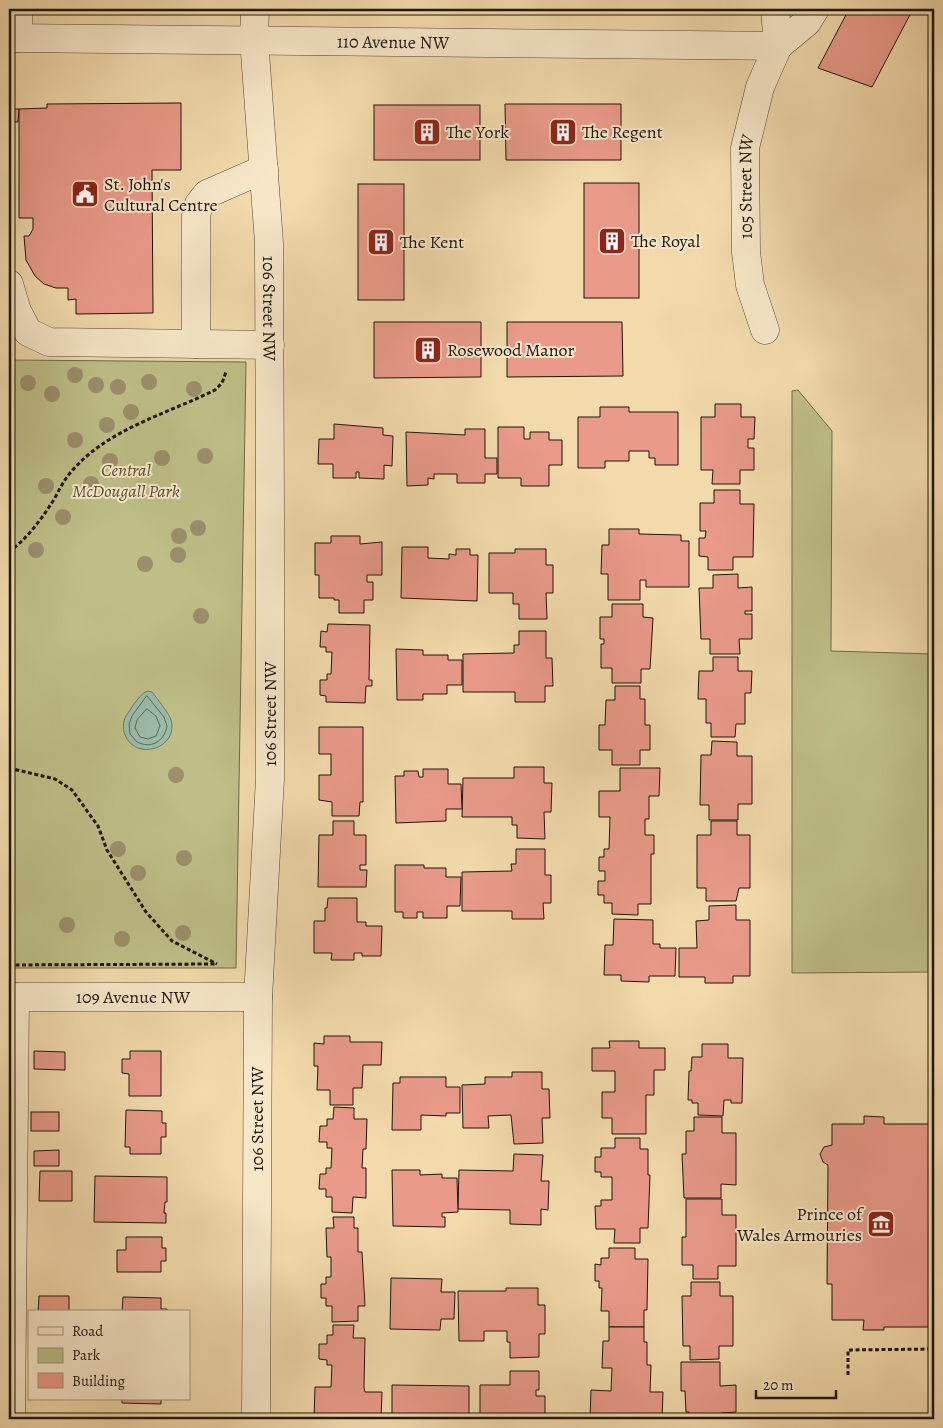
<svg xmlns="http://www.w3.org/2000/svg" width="943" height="1428" font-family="Alegreya,serif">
  <rect width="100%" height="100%" fill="#f2daab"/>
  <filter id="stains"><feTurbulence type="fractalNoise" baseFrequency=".004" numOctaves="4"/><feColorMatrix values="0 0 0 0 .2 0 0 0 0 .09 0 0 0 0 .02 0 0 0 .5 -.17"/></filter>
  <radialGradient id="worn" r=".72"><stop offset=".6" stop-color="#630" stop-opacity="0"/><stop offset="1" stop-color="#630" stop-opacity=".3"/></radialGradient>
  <g fill="#bebe86" stroke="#6e6a48">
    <polygon points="9,360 246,362 236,968 9,968"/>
    <polygon points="798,390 832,431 831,651 934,654 934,972 792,973 792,391"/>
  </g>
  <path fill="#9bbba8" stroke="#697969" d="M148 691 152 692C156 697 170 715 171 720 179 748 136 762 125 735 122 728 123 719 128 713 133 706 140 693 148 691Z"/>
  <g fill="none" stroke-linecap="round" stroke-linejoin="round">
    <g stroke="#5c685a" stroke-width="1">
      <path d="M147 696 164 717 167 726C164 742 151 749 137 742L130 734 129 724 132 716Z"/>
      <polygon points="147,709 156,716 160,726 156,736 148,739 140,737 135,728 137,720"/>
    </g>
  </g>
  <g fill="#e99a89" stroke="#1d150b">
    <polygon points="849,9 913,9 872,87 818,68"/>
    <polygon points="181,103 181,170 152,170 153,313 76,314 76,299 68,300 68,288 56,288 44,284 35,276 26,260 24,236 29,236 33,229 33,218 19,218 19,109 47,108 47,104"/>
    <polygon points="505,104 621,104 621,160 506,160"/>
    <rect x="374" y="105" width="106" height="55"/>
    <polygon points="9,109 19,109 18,122 9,122"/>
    <rect x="584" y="183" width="55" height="115"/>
    <rect x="358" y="184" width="46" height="116"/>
    <polygon points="374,322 481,322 481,377 374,378"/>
    <polygon points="507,322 622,322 623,376 507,377"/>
    <polygon points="715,404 741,404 741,417 755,417 754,439 748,439 748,448 754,448 754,470 740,470 740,484 712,484 713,470 701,470 701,417 715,417"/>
    <polygon points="600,407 629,407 629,412 678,412 678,465 655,465 655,458 649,458 649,451 629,451 629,461 605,461 605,468 578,468 578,417 600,417"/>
    <polygon points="334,424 383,428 383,435 393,436 392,466 384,465 384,479 359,478 359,472 356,472 356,478 333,478 333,464 318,464 319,439 334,439"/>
    <polygon points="498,427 524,427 524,439 530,439 530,432 549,432 549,440 562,440 562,465 549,465 549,486 521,486 521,478 498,478"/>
    <polygon points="465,429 485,429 485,458 497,458 497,474 485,474 485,483 457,483 457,474 434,474 434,479 428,478 428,485 407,486 406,432 465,435"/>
    <polygon points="714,490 740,490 740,504 754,504 753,557 733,557 733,570 708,570 708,557 699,556 699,538 705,538 706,531 700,531 700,503 714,503"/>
    <polygon points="609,529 639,529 639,534 681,535 681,541 689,541 689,587 646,587 646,580 640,580 640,600 608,600 608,574 601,574 602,545 609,545"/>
    <polygon points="331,536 360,536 360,544 382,542 382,575 367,575 367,582 373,582 373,600 364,600 364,613 339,613 339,600 334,600 334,598 319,598 319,575 315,575 315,543 331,543"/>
    <polygon points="402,547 428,547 428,558 449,559 449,554 456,555 456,549 470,549 470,555 478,555 477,601 401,598"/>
    <polygon points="515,549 546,549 546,565 553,565 553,593 546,593 547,619 519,619 519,604 513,604 513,593 489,593 489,553 515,553"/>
    <polygon points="738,574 738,588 752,587 752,611 745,611 745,614 752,614 752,639 739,639 740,654 710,654 710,639 701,639 699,588 713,588 713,575"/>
    <polygon points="612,604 643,604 643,617 653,618 650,669 641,669 641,683 612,683 612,668 601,668 601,644 604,644 604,639 600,639 600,617 612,617"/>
    <polygon points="328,624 370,625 369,680 372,680 372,686 366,686 365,703 326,702 326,696 320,695 320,680 327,680 327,674 331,674 332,652 326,652 326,647 320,647 321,631 327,632"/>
    <polygon points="519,631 546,631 546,658 552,658 553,686 545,686 545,702 515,702 515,692 463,692 463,654 514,653 514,645 519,645"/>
    <polygon points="396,649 423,650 423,655 448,655 448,660 462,660 462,685 447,685 447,694 423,694 423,700 397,700"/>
    <polygon points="713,657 738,657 738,671 752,671 751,693 745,693 745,724 736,724 735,737 711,737 711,723 706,723 706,699 698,699 699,671 713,671"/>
    <polygon points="615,686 640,686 640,699 645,699 645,725 650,725 650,750 640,750 640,765 612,765 612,750 599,750 599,725 605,725 606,700 615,700"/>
    <polygon points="319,727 363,727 363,802 360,802 359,816 332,816 332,802 319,800 319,775 331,775 331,754 319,754"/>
    <polygon points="712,741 737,742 737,756 752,756 752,804 738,804 738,820 709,820 709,805 700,805 701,755 711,755"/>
    <polygon points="514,767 544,767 544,783 552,783 551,812 544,812 545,839 517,838 517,825 512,825 512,817 462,817 463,778 514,778"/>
    <polygon points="620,768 660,768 659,796 649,796 649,819 645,819 645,835 654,835 654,854 651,854 651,904 638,904 638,915 612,914 612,903 604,903 604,895 598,895 598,881 605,881 605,871 599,871 599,857 604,857 604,849 609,849 610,817 599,817 599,791 620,791"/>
    <polygon points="423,769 448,769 448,784 461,784 462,809 446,809 446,821 396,823 395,776 404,776 404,771 418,771 419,777 423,777"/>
    <polygon points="333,821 354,821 354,835 366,835 366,865 360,865 360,870 367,870 366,887 318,887 319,835 333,835"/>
    <polygon points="711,821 737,821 737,835 750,835 750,888 739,888 736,901 706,901 706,888 697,888 697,835 711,835"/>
    <polygon points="516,849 545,849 545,875 551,875 551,903 543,903 544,919 512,919 512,911 462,911 462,872 512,871 511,864 516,864"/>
    <polygon points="395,865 424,865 424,868 446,868 446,877 461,877 460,906 447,906 447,918 423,918 423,912 417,912 417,918 403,918 403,912 395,912"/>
    <polygon points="328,898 357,898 357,922 366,922 366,926 382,926 381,956 362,956 362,953 354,953 354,960 331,960 332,953 314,953 314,921 325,921 325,908 327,908"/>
    <polygon points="736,905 736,920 750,920 750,976 733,976 733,983 705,983 705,977 679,977 679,948 697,948 696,921 709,920 709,906"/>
    <polygon points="614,919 653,920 653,944 660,944 660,948 676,948 675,976 649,976 649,982 621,981 621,975 604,975 605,945 613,945"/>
    <polygon points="324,1036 350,1036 350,1042 382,1042 381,1065 363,1065 362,1088 353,1088 353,1105 330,1105 330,1090 317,1090 318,1066 314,1066 314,1043 324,1044"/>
    <polygon points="609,1041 639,1041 639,1048 665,1048 665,1070 654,1070 654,1095 646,1095 646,1134 612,1134 612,1118 602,1118 602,1092 615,1092 615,1071 592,1071 592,1048 610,1048"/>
    <polygon points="702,1044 728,1044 728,1058 743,1058 742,1103 731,1103 731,1100 724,1100 723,1116 698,1115 698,1103 692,1103 692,1100 688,1100 689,1071 691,1071 692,1057 702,1057"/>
    <polygon points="34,1051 65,1052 65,1070 34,1069"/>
    <polygon points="130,1051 161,1051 161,1096 129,1096 129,1074 122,1073 122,1059 130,1059"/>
    <polygon points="512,1072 542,1072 542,1089 549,1089 550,1118 542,1118 543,1143 514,1144 511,1115 488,1116 489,1128 463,1128 462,1085 485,1084 485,1077 512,1077"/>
    <polygon points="400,1077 446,1077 446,1087 460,1087 460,1113 446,1113 446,1116 421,1115 421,1130 392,1130 393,1083 400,1083"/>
    <polygon points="334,1107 354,1108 354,1119 367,1119 366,1149 363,1149 362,1168 366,1168 366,1198 353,1197 352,1213 332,1212 332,1197 326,1197 326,1189 319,1189 320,1174 326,1174 326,1168 331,1168 332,1148 327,1148 327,1142 319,1142 320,1126 327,1126 327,1119 333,1119"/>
    <polygon points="126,1110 162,1111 162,1123 166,1123 166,1137 161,1137 161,1154 130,1154 130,1147 125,1147"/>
    <rect x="31" y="1112" width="28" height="19"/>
    <polygon points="864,1116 884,1117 884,1124 934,1124 934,1327 884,1327 884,1330 863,1330 864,1320 832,1320 832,1284 827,1284 828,1165 823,1162 820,1154 824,1147 832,1145 832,1124 864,1124"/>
    <polygon points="694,1117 722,1117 722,1133 736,1133 736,1185 721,1184 721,1198 684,1198 682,1154 686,1154 686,1131 694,1131"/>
    <polygon points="615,1138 640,1138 640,1149 648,1149 648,1175 650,1175 648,1228 640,1228 640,1243 614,1243 615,1229 596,1229 595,1206 601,1206 601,1200 612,1200 612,1177 601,1177 601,1172 595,1172 595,1157 601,1157 601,1148 615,1148"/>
    <polygon points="59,1150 59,1166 34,1166 34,1151"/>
    <polygon points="514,1154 543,1155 541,1181 549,1181 548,1210 541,1209 541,1225 510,1224 510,1210 458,1209 459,1170 513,1171"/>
    <polygon points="392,1170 420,1170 420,1175 442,1174 442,1178 457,1178 458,1212 442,1213 442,1217 445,1217 445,1227 393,1226"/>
    <polygon points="40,1171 72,1171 72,1201 39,1201"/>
    <polygon points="95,1176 167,1177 167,1202 165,1202 164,1213 166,1213 166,1223 94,1222"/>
    <polygon points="686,1199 722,1199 722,1215 736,1215 736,1266 718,1266 718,1279 693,1279 693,1265 682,1265 682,1237 686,1237"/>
    <polygon points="333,1217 354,1217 354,1228 358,1228 358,1252 362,1252 365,1306 358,1306 358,1321 332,1322 332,1306 326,1306 326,1298 321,1298 321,1284 326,1284 326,1277 331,1277 331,1257 327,1257 326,1228 334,1228"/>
    <polygon points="126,1237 162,1237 162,1248 166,1248 166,1261 161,1261 161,1272 117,1272 117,1250 126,1250"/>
    <polygon points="609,1248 635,1248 635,1259 648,1259 647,1310 644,1310 644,1327 609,1327 609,1311 601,1311 602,1288 599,1288 599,1281 595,1281 595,1264 601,1265 601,1258 609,1258"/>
    <polygon points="391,1278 442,1279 441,1292 455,1292 454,1319 441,1319 440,1330 390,1329"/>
    <polygon points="691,1282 720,1282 720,1296 733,1296 733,1346 719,1346 719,1359 690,1360 690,1346 683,1346 682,1296 691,1296"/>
    <polygon points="506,1288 538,1288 538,1305 545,1305 545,1334 539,1334 539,1357 510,1358 510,1342 507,1342 507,1331 484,1331 484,1341 459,1341 458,1291 506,1291"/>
    <polygon points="39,1296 69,1296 69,1312 38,1312"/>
    <polygon points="123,1297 161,1298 161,1309 167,1309 167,1312 122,1312"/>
    <polygon points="333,1325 354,1325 353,1338 365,1338 364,1387 365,1392 382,1392 381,1419 314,1419 315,1387 331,1387 332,1365 327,1365 327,1360 319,1359 319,1344 327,1344 327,1335 333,1335"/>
    <polygon points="609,1327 644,1327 644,1342 647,1342 647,1365 651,1365 650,1392 663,1392 662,1419 590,1419 591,1390 611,1391 612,1368 602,1368 603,1341 609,1341"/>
    <polygon points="681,1362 720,1362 720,1386 736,1385 736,1412 722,1413 722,1419 689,1419 689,1412 686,1412 685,1391 681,1391"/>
    <polygon points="510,1371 539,1371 539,1390 536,1390 536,1396 545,1396 545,1419 480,1419 480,1385 510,1385"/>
    <polygon points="392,1385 469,1386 469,1419 392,1419"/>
    <polygon points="122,1399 161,1399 161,1404 122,1403"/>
  </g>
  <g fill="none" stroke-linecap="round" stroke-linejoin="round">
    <g stroke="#524633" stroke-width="29">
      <g id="minor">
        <path id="s1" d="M255 9 254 39 269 243 270 512V779L258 997 256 1419"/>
        <path id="s2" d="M9 38 778 46"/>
        <polyline points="18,38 18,9"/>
        <polyline points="778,46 807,22 815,9"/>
        <polyline points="9,284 17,311 28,332 49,342 270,345"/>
        <path id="s3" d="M765 330 750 285 746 252 745 148 760 87 778 46 775 9"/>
        <polyline points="196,344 196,216 199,204 207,194 264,169"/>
        <path id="s4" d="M9 997H258"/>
        <polyline points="11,1419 15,997"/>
      </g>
    </g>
    <g stroke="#1d150b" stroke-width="3" stroke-dasharray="4 2.5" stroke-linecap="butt">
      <path d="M9 552C24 541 38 524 49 507 57 496 62 482 71 472 107 429 167 414 215 390L222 383 226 372"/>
      <polyline points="9,768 55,779 72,790 98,826 107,850 146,912 172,941 217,964"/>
      <polyline points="9,965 216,964"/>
      <polyline points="848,1375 848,1350 934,1349"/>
    </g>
    <use href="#minor" stroke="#f7e7c8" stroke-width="28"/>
  </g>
  <g fill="#9c8e6b">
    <circle cx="75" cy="375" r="8"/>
    <circle cx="149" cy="382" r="8"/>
    <circle cx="28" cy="383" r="8"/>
    <circle cx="96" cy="385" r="8"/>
    <circle cx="118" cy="387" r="8"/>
    <circle cx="194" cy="389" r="8"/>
    <circle cx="52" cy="394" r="8"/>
    <circle cx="131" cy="412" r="8"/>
    <circle cx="107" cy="425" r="8"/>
    <circle cx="75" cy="440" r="8"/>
    <circle cx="205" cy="456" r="8"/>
    <circle cx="162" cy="458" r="8"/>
    <circle cx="110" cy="461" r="8"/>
    <circle cx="91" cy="484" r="8"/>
    <circle cx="46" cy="486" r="8"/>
    <circle cx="63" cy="517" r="8"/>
    <circle cx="198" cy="528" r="8"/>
    <circle cx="179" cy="536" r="8"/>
    <circle cx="36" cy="550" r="8"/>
    <circle cx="178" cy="555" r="8"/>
    <circle cx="145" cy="564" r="8"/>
    <circle cx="201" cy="616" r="8"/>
    <circle cx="176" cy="775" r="8"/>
    <circle cx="118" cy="849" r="8"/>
    <circle cx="184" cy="858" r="8"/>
    <circle cx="138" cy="873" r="8"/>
    <circle cx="67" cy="925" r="8"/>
    <circle cx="183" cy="933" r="8"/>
    <circle cx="122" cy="939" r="8"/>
  </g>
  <defs>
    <g id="building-square" transform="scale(1.4375)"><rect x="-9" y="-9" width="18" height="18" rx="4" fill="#8f2418" stroke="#f7e7c8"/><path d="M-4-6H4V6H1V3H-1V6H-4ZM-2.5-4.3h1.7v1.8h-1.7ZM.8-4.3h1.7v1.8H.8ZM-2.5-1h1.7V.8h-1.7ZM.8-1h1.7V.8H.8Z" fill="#fff"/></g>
    <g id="civic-square" transform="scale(1.4375)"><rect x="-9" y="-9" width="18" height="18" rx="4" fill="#8f2418" stroke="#f7e7c8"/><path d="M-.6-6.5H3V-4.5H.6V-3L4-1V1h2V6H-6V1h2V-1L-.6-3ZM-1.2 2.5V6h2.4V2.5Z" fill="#fff"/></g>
    <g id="museum-square" transform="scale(1.4375)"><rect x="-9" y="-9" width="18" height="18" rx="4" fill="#8f2418" stroke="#f7e7c8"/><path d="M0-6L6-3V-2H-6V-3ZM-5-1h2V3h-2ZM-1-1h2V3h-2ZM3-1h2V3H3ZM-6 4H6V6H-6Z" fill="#fff"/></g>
  </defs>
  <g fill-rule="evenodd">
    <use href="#building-square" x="427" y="132"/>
    <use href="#building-square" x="563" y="132"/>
    <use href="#civic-square" x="85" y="194"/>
    <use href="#building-square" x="612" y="241"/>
    <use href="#building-square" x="381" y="242"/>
    <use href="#building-square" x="428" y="350"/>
    <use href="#museum-square" x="881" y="1224"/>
  </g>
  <g text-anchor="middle" stroke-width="4" stroke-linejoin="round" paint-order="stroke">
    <g font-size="18" fill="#1d150b" stroke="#f7e7c8">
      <text dy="6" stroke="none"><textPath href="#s2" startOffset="384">110 Avenue NW</textPath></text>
      <text dy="6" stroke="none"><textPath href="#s3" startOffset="146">105 Street NW</textPath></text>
      <text dy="6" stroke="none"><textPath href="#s1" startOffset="300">106 Street NW</textPath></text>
      <text transform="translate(270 714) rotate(-90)" y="6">106 Street NW</text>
      <text dy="6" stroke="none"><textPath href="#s4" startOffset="124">109 Avenue NW</textPath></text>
      <text transform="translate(257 1119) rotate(-90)" y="6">106 Street NW</text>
    </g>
    <g font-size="18" fill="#1d150b" stroke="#f7e7c8" text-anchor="start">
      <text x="446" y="138">The York</text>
      <text x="582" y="138">The Regent</text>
      <text x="104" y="190">St. John's<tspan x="104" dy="21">Cultural Centre</tspan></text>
      <text x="631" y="247">The Royal</text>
      <text x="400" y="248">The Kent</text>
      <text x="447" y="356">Rosewood Manor</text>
      <text x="862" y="1220" text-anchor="end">Prince of<tspan x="862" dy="21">Wales Armouries</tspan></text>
    </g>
    <g font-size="18" font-style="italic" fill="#555036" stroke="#f7e7c8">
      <text x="126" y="476">Central<tspan x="126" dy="21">McDougall Park</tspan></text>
    </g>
  </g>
  <rect width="943" height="1428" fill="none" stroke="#f2daab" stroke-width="30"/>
  <rect x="10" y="10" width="923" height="1408" fill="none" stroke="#1d150b" stroke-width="2.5"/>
  <rect x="15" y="15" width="913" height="1398" fill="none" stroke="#1d150b"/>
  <rect x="28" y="1310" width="162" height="90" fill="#f7e7c8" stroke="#a0937c"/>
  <rect x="38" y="1327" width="25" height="8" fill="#f7e7c8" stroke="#a0937c"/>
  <text x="72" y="1336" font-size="15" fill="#1d150b">Road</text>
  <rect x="38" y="1348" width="25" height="15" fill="#bebe86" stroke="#a0937c"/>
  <text x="72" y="1360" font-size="15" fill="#1d150b">Park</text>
  <rect x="38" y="1373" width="25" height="15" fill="#e99a89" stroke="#a0937c"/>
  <text x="72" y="1386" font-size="15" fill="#1d150b">Building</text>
  <path d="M756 1390v8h80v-8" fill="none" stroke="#1d150b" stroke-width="2.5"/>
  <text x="763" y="1390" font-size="15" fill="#1d150b" stroke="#f7e7c8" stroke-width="4" paint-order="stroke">20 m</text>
  <rect width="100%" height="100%" filter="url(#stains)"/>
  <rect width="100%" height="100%" fill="url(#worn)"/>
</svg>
